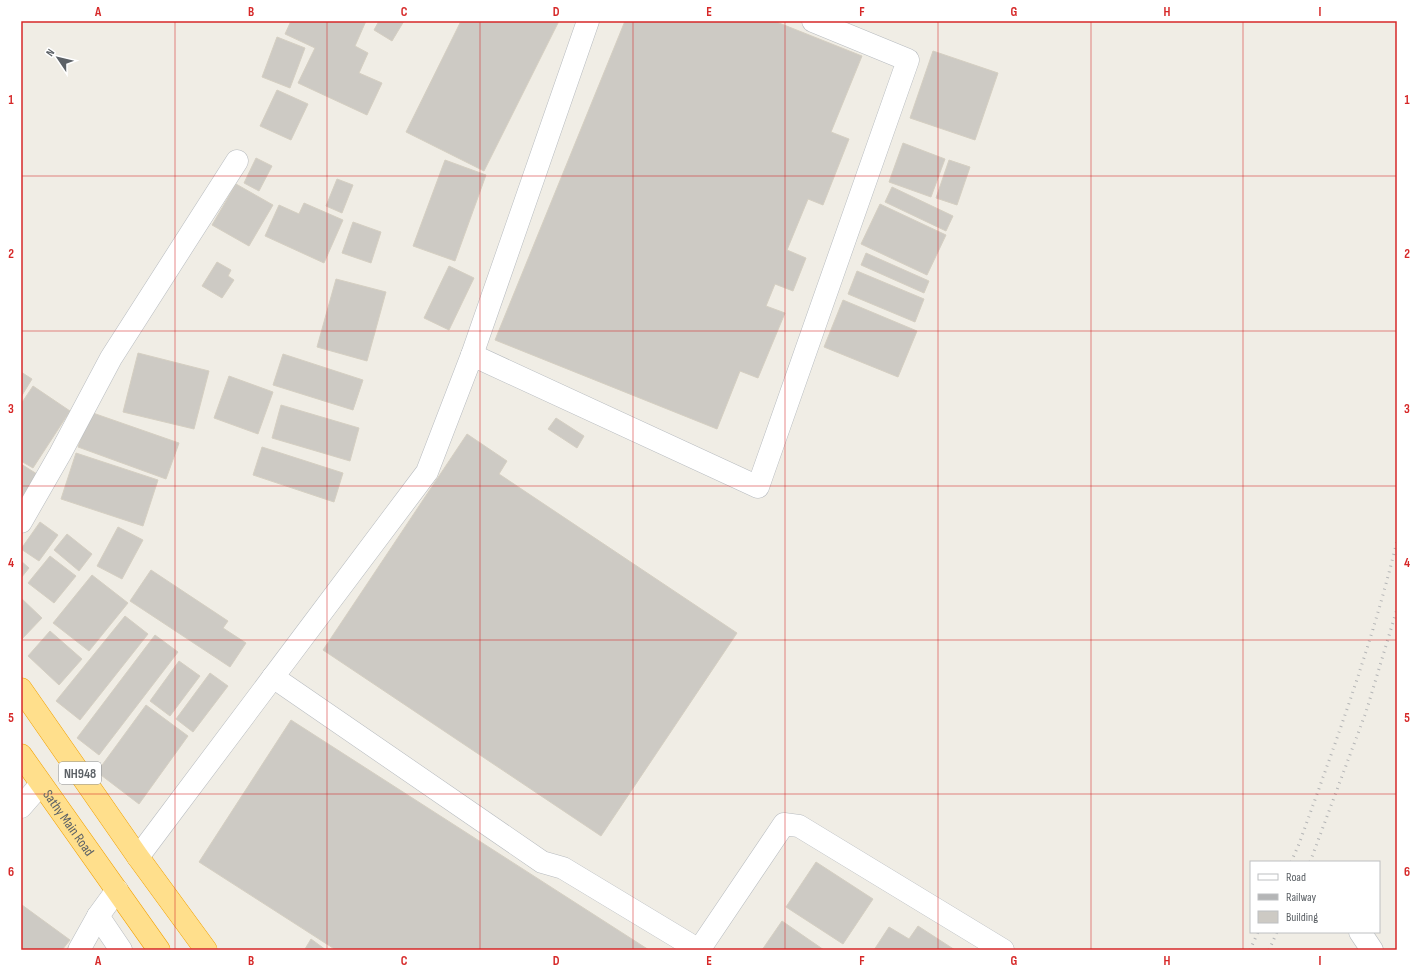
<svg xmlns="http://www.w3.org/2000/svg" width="1418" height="971" font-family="'Sofia Sans Condensed',sans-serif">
  <rect width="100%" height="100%" fill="#f0ede5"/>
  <g fill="#cdcac4" stroke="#d5cfc2">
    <polygon points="291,21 366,21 355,46 368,53 359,73 382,83 367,115 298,83 315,48 285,34"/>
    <polygon points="379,21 404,21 392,41 374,30"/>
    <polygon points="461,21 559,21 484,171 406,132"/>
    <polygon points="625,21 774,21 862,56 831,132 849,139 823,205 808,199 787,250 806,258 793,291 775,284 766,306 785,313 758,378 740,371 717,429 495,340"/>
    <polygon points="277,37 305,48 290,88 262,77"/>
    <polygon points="933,51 998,73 975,140 910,118"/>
    <polygon points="277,90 308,104 291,140 260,126"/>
    <polygon points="903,143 945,159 931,197 889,182"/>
    <polygon points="256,158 272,166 259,191 244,183"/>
    <polygon points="445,160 486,175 455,261 413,246"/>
    <polygon points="949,160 970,167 957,205 936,198"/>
    <polygon points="337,179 353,185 342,213 326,206"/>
    <polygon points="236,184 273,205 249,246 212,225"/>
    <polygon points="892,187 953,216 946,231 885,202"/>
    <polygon points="304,203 343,220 324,263 265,236 279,205 299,214"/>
    <polygon points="880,204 946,235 927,275 861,244"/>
    <polygon points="353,222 381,232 371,263 342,253"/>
    <polygon points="866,253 929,281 924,293 861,265"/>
    <polygon points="217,262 231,270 228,276 234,280 222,298 202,286"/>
    <polygon points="449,266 474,278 449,330 424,318"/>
    <polygon points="857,271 924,299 915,322 848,294"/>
    <polygon points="336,279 386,292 367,361 317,347"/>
    <polygon points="843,300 917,331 898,377 824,347"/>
    <polygon points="138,353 209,371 194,429 123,412"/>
    <polygon points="283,354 363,380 353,410 273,385"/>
    <polygon points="21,372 32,379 21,397"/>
    <polygon points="229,376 273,392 258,434 214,418"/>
    <polygon points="33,386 70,411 33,468 21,461 21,404"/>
    <polygon points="281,405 359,428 350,461 272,438"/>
    <polygon points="90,412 179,443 166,479 78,447"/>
    <polygon points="556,418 584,436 577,448 548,429"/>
    <polygon points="467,434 507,461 499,474 737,633 601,836 323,650"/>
    <polygon points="262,447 343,473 334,502 253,475"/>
    <polygon points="76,453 158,480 143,526 61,499"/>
    <polygon points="21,464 37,474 21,499"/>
    <polygon points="40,522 58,535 39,561 21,549"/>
    <polygon points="118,527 143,540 122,579 97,566"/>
    <polygon points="67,534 92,554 79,571 54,550"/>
    <polygon points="50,556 76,576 54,603 28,583"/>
    <polygon points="21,561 29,568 21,578"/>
    <polygon points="151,570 228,621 223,628 246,643 230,667 130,601"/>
    <polygon points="92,575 128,603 89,651 53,623"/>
    <polygon points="21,598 42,618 21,640"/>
    <polygon points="125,616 148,634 80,720 56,701"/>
    <polygon points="50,631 82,659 59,685 28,656"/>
    <polygon points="155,635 178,652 99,755 77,738"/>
    <polygon points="179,661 200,676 170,716 150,701"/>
    <polygon points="210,673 228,686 193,732 176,719"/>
    <polygon points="146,705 188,736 139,804 97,772"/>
    <polygon points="291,720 649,950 336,950 199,862"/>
    <polygon points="816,862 873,899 843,944 786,907"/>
    <polygon points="22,905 70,940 62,950 25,950 21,947 21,907"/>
    <polygon points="782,921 824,950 762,950"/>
    <polygon points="918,926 955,950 874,950 889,927 909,939"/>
    <polygon points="311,939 326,950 306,950 305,949"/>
  </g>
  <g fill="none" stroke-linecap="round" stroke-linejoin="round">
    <g stroke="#b7bbbf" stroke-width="23">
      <g id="minor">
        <polyline points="472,355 758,487 908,60 813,21"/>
        <polyline points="21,522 60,454 111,358 237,161"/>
        <polyline points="273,677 542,862 563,868 699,950"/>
        <polyline points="21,807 41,784"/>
        <polyline points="138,857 427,472 472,355 588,21"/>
        <polyline points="98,916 121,950"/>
        <polyline points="1360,932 1372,950"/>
        <polyline points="79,950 98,916 117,890"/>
        <polyline points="699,950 784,824 799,826 1003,950"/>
      </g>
    </g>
    <g stroke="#f4a200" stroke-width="23">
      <g id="highway">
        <polyline points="21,689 138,857 206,950"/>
        <path id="s1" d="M21 755 159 950"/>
      </g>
    </g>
    <use href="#minor" stroke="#fff" stroke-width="22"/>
    <use href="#highway" stroke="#ffdf8c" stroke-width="22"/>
    <g stroke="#b4b5b6" stroke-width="3" stroke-dasharray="1 5" stroke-linecap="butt">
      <path d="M1291 862 1299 844C1335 744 1372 645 1397 541"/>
      <polyline points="1310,862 1366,712 1397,609"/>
      <polyline points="1250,950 1258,932"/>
      <polyline points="1269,950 1277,932"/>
    </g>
  </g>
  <path fill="none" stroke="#d62828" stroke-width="1" stroke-opacity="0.55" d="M175 21V950M327 21V950M480 21V950M633 21V950M785 21V950M938 21V950M1091 21V950M1243 21V950M21 176H1397M21 331H1397M21 486H1397M21 640H1397M21 794H1397"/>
  <g text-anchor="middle" stroke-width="3.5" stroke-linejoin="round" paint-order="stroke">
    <rect fill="#fff" stroke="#8d9094" stroke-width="1" x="59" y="762" width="42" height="22" rx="3"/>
    <g font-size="13" font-weight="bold" fill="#5c6166">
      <text x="80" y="778">NH948</text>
    </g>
    <g font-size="14" fill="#5c6166" stroke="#fff">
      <text dy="5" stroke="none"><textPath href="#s1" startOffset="83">Sathy Main Road</textPath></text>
    </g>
  </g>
  <rect width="1418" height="971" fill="none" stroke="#ffffff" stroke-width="44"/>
  <rect x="1250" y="861" width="130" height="72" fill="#ffffff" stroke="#bec0c2"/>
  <rect x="1258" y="874" width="20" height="6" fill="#ffffff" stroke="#bec0c2"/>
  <text x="1286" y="881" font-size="12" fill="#5c6166">Road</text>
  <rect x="1258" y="894" width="20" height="6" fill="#b4b5b6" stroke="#bec0c2"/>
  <text x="1286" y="901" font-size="12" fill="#5c6166">Railway</text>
  <rect x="1258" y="911" width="20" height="12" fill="#cdcac4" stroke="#bec0c2"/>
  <text x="1286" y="921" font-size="12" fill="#5c6166">Building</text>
  <g transform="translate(58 58) rotate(305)" stroke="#ffffff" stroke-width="3" paint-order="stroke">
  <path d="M0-3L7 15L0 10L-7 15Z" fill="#5c6166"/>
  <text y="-6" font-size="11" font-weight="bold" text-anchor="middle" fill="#5c6166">N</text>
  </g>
  <rect x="22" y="22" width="1374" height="927" fill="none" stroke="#d62828" stroke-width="1.5"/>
  <g font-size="13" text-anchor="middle" font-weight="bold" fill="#d62828">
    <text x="98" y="16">A</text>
    <text x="251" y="16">B</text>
    <text x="404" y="16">C</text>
    <text x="556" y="16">D</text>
    <text x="709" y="16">E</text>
    <text x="862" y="16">F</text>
    <text x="1014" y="16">G</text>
    <text x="1167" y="16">H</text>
    <text x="1320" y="16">I</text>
    <text x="11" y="104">1</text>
    <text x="1407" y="104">1</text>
    <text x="11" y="258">2</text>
    <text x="1407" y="258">2</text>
    <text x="11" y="413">3</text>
    <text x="1407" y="413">3</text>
    <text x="11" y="567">4</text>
    <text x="1407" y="567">4</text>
    <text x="11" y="722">5</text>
    <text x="1407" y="722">5</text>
    <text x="11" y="876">6</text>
    <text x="1407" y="876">6</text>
    <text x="98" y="965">A</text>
    <text x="251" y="965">B</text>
    <text x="404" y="965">C</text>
    <text x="556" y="965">D</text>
    <text x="709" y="965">E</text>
    <text x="862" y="965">F</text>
    <text x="1014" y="965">G</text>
    <text x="1167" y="965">H</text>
    <text x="1320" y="965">I</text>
  </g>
</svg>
